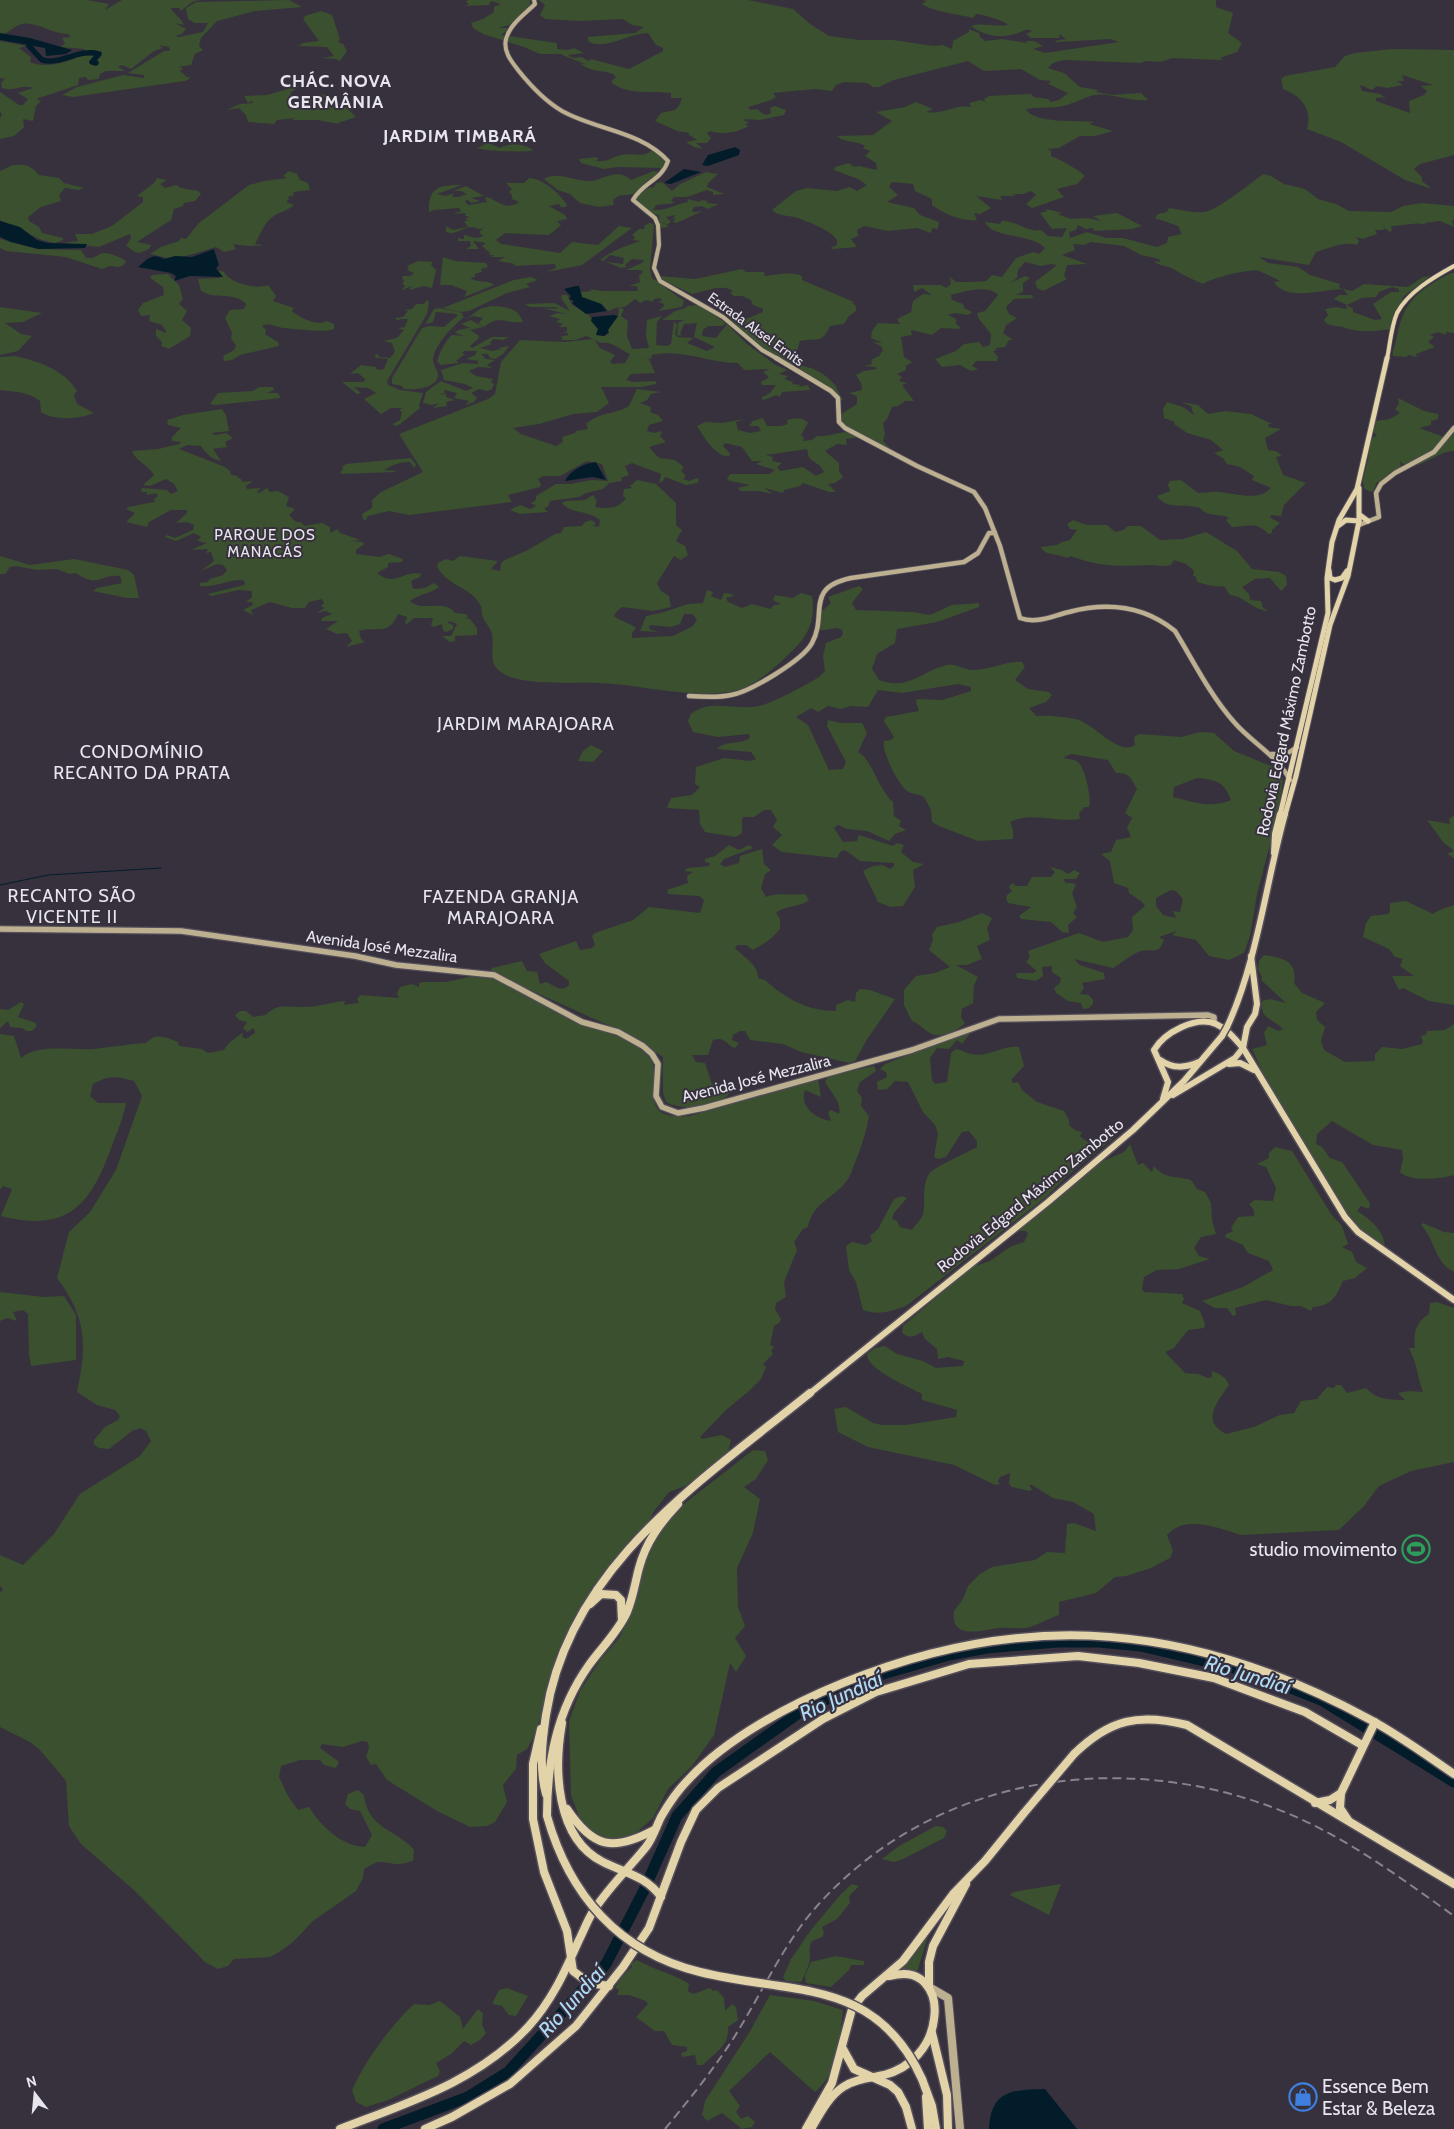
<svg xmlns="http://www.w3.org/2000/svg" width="1454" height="2129" font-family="Cabin,sans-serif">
  <rect width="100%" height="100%" fill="#37313e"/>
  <g fill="#3b502e" fill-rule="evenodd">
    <path d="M0 0H87L109 4 105 10 122 0H200L192 2 181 11 179 8H171C172 13 181 17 184 25L175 23 186 29 182 34 175 36 179 37 203 32 208 23H195L188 19 186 8 196 2 289 0 302 7 255 11 217 21 201 38 199 46 203 50 195 54 191 65 178 67 183 68 180 71 187 77 191 78 185 81 73 97 62 95 77 87 123 75 144 78V75L128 73 164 51H170L169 47 159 45 163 48 154 51 131 69 122 65 118 67 125 71H106L100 74 99 79 88 80 86 77 79 78 78 85 36 99 41 101 36 106 33 121 23 119 24 127 14 136 0 139V118L2 115 0 111V92L19 105H23L28 99 18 93 33 88C22 84 14 92 2 88L1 83 5 79 0 78V41L26 46 19 48 31 57 30 62C44 69 72 63 86 51L84 49 61 47 65 43 62 38 70 37 69 34C53 35 37 21 22 24 14 26 9 33 0 35Z"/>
    <path d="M468 0H530C532 7 520 23 513 27V24L498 28H511L501 35 557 43V49L568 50 574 48 584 53 568 55 573 58 581 57 589 61 591 59 629 69 663 51V48L656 45 648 33C630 33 607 50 589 42L587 37 635 33 644 27 632 25 623 19 579 21 545 19 540 15 545 5 539 0H748L793 9 810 24 829 36 859 40H893L933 46 943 45 952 49 953 41 969 32V29L979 33 980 37 985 41 1002 39 1027 43 1026 41H1034L1043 46 1033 49 1045 53 1119 42 1110 39 1057 42 1054 41 1066 39 1059 34 1060 38H1031L1026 34 1032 31C1025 27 1022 33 1014 34 998 39 983 35 971 26 983 22 995 27 1008 25 1005 21 982 14 976 14L973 18C958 14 934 12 922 4L927 1 922 0H1216V7L1233 13 1228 33 1242 43 1237 52 1220 58 1223 59 1221 60 1172 58 1161 62 1145 61 1141 63 1064 60 1053 63 1048 68 1064 73 1080 87 1098 90 1096 92 1112 95 1141 93 1148 100C1132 102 1108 92 1094 95 1083 98 1069 106 1057 107 1047 108 1036 107 1026 109 1033 124 1078 120 1094 122L1089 124 1113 131 1095 136H1080L1059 148 1047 149 1051 151V156C1059 159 1078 169 1085 176L1077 184 1057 189 1064 197 1032 208 1026 204 1036 195 1031 191 1023 194H1011L1015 195 1014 196H1000L1002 200 976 196 991 208 980 214 974 213 977 220C963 222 944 214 932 205V199L915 191 913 184 892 182 889 187 898 195 887 202 914 208 920 215 939 222 938 229 932 228 931 233 917 228 888 231 864 226 857 230 858 236 851 239 857 247 833 249 830 248 837 245V240C831 230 808 222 798 218 789 215 779 217 772 210L796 191 807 188 837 191 849 187 857 191 867 185 858 179 834 170 835 167 849 163 854 167 859 166 877 170 876 163 865 156 870 151 863 148 865 146C857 140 846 144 837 136L873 135 892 121 876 112 905 107 916 102 933 109 926 112C943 115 954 104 971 107L969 103 981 100 985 102 984 99 989 96 1031 94 1034 97 1048 99 1051 102 1059 100 1068 93 1048 84 1051 81 1040 80 1021 69 984 71 968 61 894 80 879 87H873L867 83 844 82 836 85 832 91 815 89 773 93 776 97 771 100 748 107 751 110 757 109C761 112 765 117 771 113L770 108 775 106 786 110 784 115 760 120 745 119 744 121 749 122 745 125 749 126C736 133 724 135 710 131L707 133 711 138 707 143H696L703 149 694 147 686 142 697 140 688 134 690 133 677 131 655 121 661 113 675 110 679 106 682 98H671V93C653 91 625 95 611 82L616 77 613 74C603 70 589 72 580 63L588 65 562 55 563 54H540L524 47 483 34 473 28 471 23 483 19 494 12V7L501 4 491 1 489 5 465 6 469 4 466 2Z"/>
    <polygon points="321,11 332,15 340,39 338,42 343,44 347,51 340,61 336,59 322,58 334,56 327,47 298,46 303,43 319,41 303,19 305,16"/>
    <path d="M1392 49 1454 50V155L1420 164 1414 169 1422 177V181L1432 189 1405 180 1341 142 1307 129C1313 109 1301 96 1283 89L1281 79 1285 76 1335 67 1345 56 1355 53ZM1402 75 1433 85 1421 86 1427 91 1424 95 1409 101 1410 113 1376 101V98L1382 97 1387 99 1380 94 1362 91 1360 85 1372 90 1377 86 1387 88 1403 85 1397 81H1404Z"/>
    <polygon points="298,86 299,87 290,93 294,97 327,94 334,99 331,101 332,103 324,104 354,103 355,106 347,108 356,117 338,123 340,124 317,120 292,120 295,118 277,120 274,124 248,122 246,115 239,108 226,110 240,104 254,103 251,101 248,103 244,96 267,95"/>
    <path d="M488 143 500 148C509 143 523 143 533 150 528 153 483 151 477 148Z"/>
    <path d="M652 150 666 161 663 164 665 165 663 171 661 168 618 167 604 169 581 163 579 159 597 157 598 159 596 161C611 162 610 157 622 155 634 152 643 159 652 150Z"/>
    <path d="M13 165C25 164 31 165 39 175L59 178 64 183 84 188 79 190 65 188 59 195 61 201 41 207 28 217 29 221 39 227 42 233 63 238V240L55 243 42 240 0 220V171Z"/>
    <path d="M289 171 297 174 300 180 308 183 310 190 293 192 294 195 288 197 289 199 286 202 294 205C288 211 281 211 274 216 264 222 261 234 255 244L263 245C256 247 239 245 233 244L236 249 224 252 216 247 186 256 168 258 150 254 161 247 179 241 181 238 186 239 199 223 249 185 264 181 287 178 283 176Z"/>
    <path d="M654 171 660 172V174L633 194 618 196 613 200 614 205 599 207 580 203 570 194 558 190 544 179C556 170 577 182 590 181 604 180 617 167 631 180Z"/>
    <path d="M706 172 718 174 708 183 707 187 724 194 713 195V192L707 190 687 197H674L671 201 675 203 656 205 653 210C668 211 675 204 688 202L687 199 700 202 701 200 708 201 706 203 719 204 707 209 702 206 694 207 692 211 694 212 703 211 676 223 673 222 676 218 672 219 676 215 666 217 671 222 666 225 664 223 665 221 663 223 669 227 660 228 659 215 652 214 636 199C638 192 645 188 654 187L656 183 662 182 672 191 680 184Z"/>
    <path d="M1263 174 1271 176 1284 184 1305 189 1318 199 1336 204 1349 211 1391 212 1403 206 1421 203 1454 206V219L1452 221 1454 227 1440 221 1425 223V225C1416 221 1401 227 1391 226L1392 230 1390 232 1383 227 1385 229 1382 230H1375L1377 234 1363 239 1356 237 1359 241 1357 245C1343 241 1331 248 1316 252L1309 265 1259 257 1268 263 1298 267 1310 275 1340 284 1339 288 1352 291 1364 284 1408 287 1423 277 1430 276 1403 297 1401 307 1393 314 1395 320 1392 329C1373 331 1363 333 1345 328 1338 325 1333 327 1326 323L1324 320 1328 315 1325 309 1336 307 1346 309 1347 305 1334 299 1339 295H1348L1343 289C1325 289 1285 302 1274 282L1280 281C1273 278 1265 273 1259 271 1251 268 1208 279 1203 284 1192 279 1183 275 1173 269 1167 265 1160 267 1154 261L1161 262 1159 259 1141 255 1124 246 1091 242 1084 245 1073 244 1075 250 1062 255 1087 264 1067 265 1064 276 1067 279 1043 291 1037 288 1035 282 1057 265 1051 264 1041 266 1025 262 1018 270 1017 278 1010 283 1025 276 1030 278 1023 283V292L1015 295H1031L1034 298 1014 299 1006 307 1009 314 1017 318 1006 325 1003 333 1013 340H1009L1005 347 995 348 997 350 993 351 998 357 997 361H976L972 366 978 369 971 371 960 365 942 367 935 359 956 351 964 344 979 342 983 347 990 345 991 334 979 319 977 313 985 311 998 295C988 284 964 292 951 295L952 300 963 304 964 308 972 312 968 315 955 313 948 315 956 319V324L960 327 959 329 941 328 932 335 911 330 912 335 901 337 904 357 912 362 906 366V370L897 374 902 377 899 381 907 383 902 385 914 401H905L898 406 892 407 887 419 883 423 885 434 883 441 891 449 860 437 846 439 847 445 837 444 825 451 839 463V471L843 477 835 483 828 484 836 492H829L803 483 800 486 784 490 783 493 765 488 772 494 760 491H740L738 488 750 485 730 481 727 479 730 474H770L775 470 756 464 762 461H752L742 447 725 443 723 446 730 454 729 456C715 457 704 437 697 426L705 422 722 423 744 419 736 422 738 430 750 433 761 431 758 426H749L753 421 763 418 767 426H781L788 424 787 420C794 418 804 417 808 423L801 435 804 438 803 441 812 440 817 436C829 437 837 432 849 432L840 422V415L857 404V396L849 393 862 390 861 383 856 375 864 371 877 369 875 367 864 366 872 364 871 360 879 356 883 350 881 346 872 342 883 343 871 338 872 331 878 323 900 324 897 319 911 312 913 301 923 294 932 295 922 288 914 292 913 285H941L946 288 951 284 950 277 956 282C960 282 984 282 986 281 988 279 990 277 992 275L1002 277 1016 258 1033 252 1039 254 1045 248C1031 233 993 239 985 222L1000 224 1002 221C1016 220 1027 233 1041 230L1048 236 1062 237 1067 228 1052 229 1040 213 1047 211 1046 209 1063 213 1057 214 1071 219 1088 218 1101 221 1093 216 1117 213 1142 226 1132 229 1094 231 1093 228 1086 229 1078 225 1076 230 1069 232 1070 238 1087 232 1106 238H1123L1157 247 1167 243 1168 237 1182 234 1178 226 1155 218 1158 214 1167 212 1169 208C1181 209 1196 215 1208 211 1218 209 1254 181 1263 174ZM1392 287 1399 289V292H1391L1373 304 1382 319 1375 320 1353 312V309L1347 305 1362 298 1376 297 1379 292ZM807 449 809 458 820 466 824 472 816 476 803 467 780 471 777 467 782 463 772 461 773 457 766 455Z"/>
    <path d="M157 178 167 180 160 184 165 188 176 185 181 188 198 191 201 194 195 201 184 203 183 206 174 209 171 220 137 242 151 245 149 249C134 256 137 252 126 246L131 238 130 234 99 247 62 243 78 241 75 234H92L112 226 143 202V197L137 196 154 183Z"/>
    <path d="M529 178C543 178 560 194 567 205L566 207H561L559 204 549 206 565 215 567 219 557 221 561 225 549 235 505 233 496 240 501 244 560 253 572 242 598 245 619 226 632 228 582 265 546 272 556 268 555 264 514 266 515 264 498 261 505 257H491L494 255H489L490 253 482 246 486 243 473 241 479 249H466L471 246 470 241H458V238L464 239V235C470 236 476 240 483 236L479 232 484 228C479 230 477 228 473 227 464 226 456 236 446 232V226L453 230 468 227 464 221H469L465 219 470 217 465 216 466 213 453 214 461 211 459 208 434 210 429 212C428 187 439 185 462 185L437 194 446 196 454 193 452 197H458L467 194 461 191H453L466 186 484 196 471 198 480 201 471 203 468 200 465 201 468 205 487 202 485 198 487 197C499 201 506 211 519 202L512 199V195L509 192 512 189 506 183H524Z"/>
    <path d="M649 223 654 224 650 270 652 278 684 301 682 307 658 311 664 306 663 303H658L662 300 660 298 654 299 653 302 646 300 640 303 635 299 625 307H619L624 309 621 316 628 321 627 336 632 349 649 348 646 336 647 320 662 316 657 322 656 345 667 346 671 344 674 321 677 325 675 333 677 337 693 338 687 343 707 351 715 347 694 337 697 323 684 324 680 334 683 336 677 335 678 323 684 320H662L675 311 686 308 687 306 699 305 726 323 722 326H708L703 330 702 336 716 338 727 324 747 344 774 364 787 370 779 374 788 376 784 379 793 382 792 384 801 385 798 387 808 385 810 390 782 392 780 397 777 395 763 400 761 398 770 393 776 385H762L761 382 769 377 763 372 770 369 744 370 738 363C709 363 681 348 652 355L651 359 642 357 649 359 655 373 631 374 626 380 633 382 656 381V384L642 387H601L609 403 597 412 573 414 539 424 513 428 521 434 556 446 563 442 562 437 575 433 576 431 588 429 586 424C603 410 612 416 629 406L637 389 661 392 651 394 647 400 640 403 651 407 650 412 658 415 663 421 649 425 647 431 654 433 660 431 662 433 660 436 666 442 649 447 659 458 675 460 684 467 681 471 686 476 683 479 689 481 697 478 699 480 697 483 686 485 665 477 663 481 659 483 661 474 632 463 625 466 629 475 621 478 622 481 609 483 603 489 586 493 579 497 550 501 548 507 544 508 548 512 520 514 510 510 520 505 530 509 536 506 531 503 536 500V496L556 484H570L592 480 608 481 602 464 587 461 560 476H543L538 479 541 484 540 487 508 495 512 502 409 515 389 511 368 516 365 521 363 519 362 514 372 508V500L381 492 423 472 399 434 488 399 495 394 501 362 520 340 564 342 593 339 586 336 576 340H561L563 338 560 337 568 335V333H564L567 331V327H559L563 324 556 322 560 319 549 316 557 313 567 314 543 308 559 309 555 307H530L525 304 554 303 570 311 561 298 562 295H567L572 305 589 315 598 329 596 335 605 336 609 333 608 330 618 316 619 307 608 311 602 304 582 297 581 292 592 291 589 289 602 291H638L637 286H629L640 282 639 276 643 272 641 270H626L642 263 644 260 632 259 625 265 627 267 621 268 606 262 623 264 624 258 610 255 603 261 600 260C613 250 626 246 640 241L633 240 635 237 632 235 639 229H645L644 226ZM594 339 600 343C613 341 619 349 630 354L625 363H627L612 364 610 361 615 356 613 354 600 348Z"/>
    <path d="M0 239 37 249 81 250 86 258C102 259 96 248 116 256 121 258 123 258 126 262 120 269 118 267 110 266L102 269 66 257 6 251 0 248Z"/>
    <path d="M443 257 455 261 486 263 488 267 481 269 482 272 475 274V277L470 278C479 284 487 279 494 285L464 297 467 291 451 285H440Z"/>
    <polygon points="418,261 433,262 431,265 436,270 432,288 423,286 410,290 411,286 401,291 405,286 402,283 404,282 402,276 410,276 414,273 409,271 407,266"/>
    <path d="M742 269 746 272H763L765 273 764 276C777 275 790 271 802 276V280L854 302 852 303 856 306V311L849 316 844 324 830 326C822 345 817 337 800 341L796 354 797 362 795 363 797 365C813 367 824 372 835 385 838 389 839 395 843 399L841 401 839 397 759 346 722 314 735 316 741 321 763 312V309L753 305 751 300 742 296H734L730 293 733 291C722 283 704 292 692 294L659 278V276L695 279Z"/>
    <path d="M217 270 224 272C230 283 257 290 268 285L276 296 273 301 294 308 292 311C298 317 318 327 326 321L334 324V329C328 333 294 329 284 328 275 327 271 322 262 326L266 330 265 334 278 342 279 346 240 355 232 360 224 361 223 356 234 350 236 345 231 339 232 333 225 318 230 310 244 309 246 304C234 291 215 300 201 291L198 279 220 278 221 274 215 271Z"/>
    <path d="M1451 273H1454V333L1446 332V335L1438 332 1430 335 1434 337 1428 342 1435 347 1416 354 1417 357 1408 355 1407 357 1393 356C1392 350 1395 346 1396 341 1403 302 1416 291 1451 273Z"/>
    <polygon points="168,274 179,285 183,299 179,304 187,311 182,320 191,328 190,336 169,349 161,346 162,342 156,336 156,329 166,333 166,331 162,325 149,321 150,315 141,316 138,310 143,303 164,295 163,287 150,278 152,275"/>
    <polygon points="531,277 538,280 526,284 530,287 507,293 469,311 459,312 443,308 514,280"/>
    <polygon points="427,300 429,302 427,314 387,381 388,385 400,390 423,393 419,405 420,408 399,425 394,426 393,424 400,420 402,412 399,410 403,408 391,408 381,414 364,399 376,393 368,388 354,387 361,393 357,394 342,382 364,382 365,379 358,373 350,374 361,365 376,367 377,370 384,369 388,359 377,358 374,355 378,354 379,357 390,358 395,352 392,343 383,341 397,338 404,330 398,328 405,327 408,319 400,319 398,321 395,318 403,317 408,311 404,310 412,309 416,304 424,304"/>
    <path d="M491 306C505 307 518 307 523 322 506 324 499 314 484 327L478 324 483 318 473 316 466 319 480 309Z"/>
    <polygon points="0,307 42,313 23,322 5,323 21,334 32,336 18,351 0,355"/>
    <path d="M439 308 463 313 462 315 464 317C452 327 434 345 433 360 433 365 438 370 438 375 437 389 413 390 404 389L402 386 392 384V378L422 328 429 326 444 327 457 316V314L436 312 433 322 427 324 426 323 434 309Z"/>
    <path d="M471 320 483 327 470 330 479 336 478 339 470 346 472 348 492 337H509L503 340 493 339 490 343 492 344 480 348 492 351 501 349 498 348 509 346 503 354 495 359 490 358 488 354H481L486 359 495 360 487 365 492 368 478 367 469 371 476 376 493 379 491 382 494 384 492 389 487 391 479 389 471 393 477 398 474 402 465 405 469 401 454 398 457 393 444 390 445 393 440 395 446 394V397L455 400 446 402 447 406 433 408 439 403 432 405 423 403 426 392 441 381 466 391 473 388 465 384 444 380 441 370 463 363 478 364V361L466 359 475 355 477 351H464L462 353 465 354 456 361 459 363 439 365 440 363 437 362C440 351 444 343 452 335L465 336 455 333 458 330 470 328 461 324Z"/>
    <path d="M14 356C36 360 65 370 77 391L74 395 77 404 94 413C80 419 54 421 41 412L40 401C27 391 15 392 0 390V357Z"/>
    <polygon points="259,387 273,387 274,390 267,393 278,393 281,398 216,405 210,404 218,393 253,391"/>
    <path d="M1398 398 1424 411 1438 414V419L1431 421V425L1419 428 1447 438 1454 434V451C1437 450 1414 477 1400 461L1401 468 1384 481 1377 482 1373 491 1370 492 1364 488 1363 480 1368 460 1370 440 1377 435 1372 431V425L1376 421C1390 419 1389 420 1400 413L1395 409 1399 404Z"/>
    <path d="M1167 402 1183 407 1194 415 1191 406 1181 402 1198 405 1208 414 1225 411 1251 414 1272 424H1268L1269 427 1281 429 1265 438 1268 450 1276 451 1282 456 1276 457 1283 475 1306 483 1284 505 1281 516 1270 515 1271 518 1280 523 1272 530V533L1268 534C1257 521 1246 527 1232 527L1226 520 1229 518C1221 513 1211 517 1203 511 1201 509 1199 507 1197 507 1183 504 1167 510 1157 496L1170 491 1168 485 1170 481 1181 480 1198 493C1205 493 1212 491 1218 492 1235 493 1258 502 1271 488L1252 480 1254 476 1240 467 1227 464 1223 458 1214 453 1223 450 1211 440 1187 433 1174 424 1175 422 1164 418 1163 409Z"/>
    <path d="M222 409 226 415 229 431 211 433 215 435 226 433 233 438 225 442 227 447 213 449 221 461C212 460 205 452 201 446L187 445 179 449 225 467 230 471 231 475 238 476 237 477 241 479 242 482 253 481 246 486 247 489 261 488 257 492 259 493 267 488 270 492 278 491 289 497 286 506 295 509 289 515 296 522H301L304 526 322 523 330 527V533L337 529 340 533 361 540 351 541 363 542 364 544 356 550V554L379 557 389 554 403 559 402 562 388 563V567L377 573C395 588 404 569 421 574L420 577 411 581 413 589 425 588 434 583 439 587C430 594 419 594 410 601 423 613 444 598 455 613L466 614 468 617 466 618 470 619 477 628V635L455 636V641L450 642 442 636H451L457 624 449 621 448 623 453 625V629L446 632 443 630 442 624 434 627 431 625 433 618H414L407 624 405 623 407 617 398 614C388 638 375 625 359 631L361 639 365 642 346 647 352 641 347 633 337 634 326 629 338 621H321L322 618 332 614 326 611 316 613 325 608 321 606 324 603 322 599 309 602 305 608H292L270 602 251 610 253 615 243 610 253 605 252 602H246L252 597V591L239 590 211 596 208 594 244 585 245 583 243 580C228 579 215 588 200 586V583L208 582 210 579 223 575 227 570 223 565 217 564 201 571 214 561 211 552 206 553 208 549 191 550 207 543 197 541 201 537 194 533 176 541 165 537 167 535 175 538 193 530 194 525 187 522 176 523 187 513V510H171L149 522 147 527 126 522 135 513 126 509 128 507 154 502 156 501 153 500 158 496 156 493 147 495V492H141L142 488 167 490 171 494 178 491 174 484 166 479 150 486 143 485 154 475C149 465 135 461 132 451L158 449 179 444 181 442 172 441V437L181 428 168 425 167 420 183 415Z"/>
    <path d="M411 458 416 465 414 468 410 462C399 462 392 465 384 470L397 471 395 472 340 474 343 468 342 467 346 464Z"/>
    <path d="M637 480 656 484 676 503V525L682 530 676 541 685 546 688 555 681 560 674 556 657 583 661 591 669 596 671 607 653 611 622 607 617 611 614 616C621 622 629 622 636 628L632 633V638L673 636 693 626 697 619 692 614H684L680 624 671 627 650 625 649 629 658 632 640 631 646 616 664 612 688 604 703 603 707 590 713 592 711 596 721 600 724 593 732 594 733 596 726 598 728 602 742 608 752 604 770 609 774 605 781 604 773 600 775 595 793 598 801 593 812 596C816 621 808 636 790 653 777 666 756 685 738 690 693 701 643 684 598 683 575 682 524 686 504 674 486 664 495 650 492 634 491 628 485 623 483 617 481 614 482 610 481 606 472 587 446 586 437 566L438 563 446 559 453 561 460 556 498 561 491 569 500 571 501 563 505 560 528 550 555 534 561 533 564 527 582 526 585 522 591 520 596 523 593 526 599 527 600 520C588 510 570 514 562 503L566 501 585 500 593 495 597 501 595 507C607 509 619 509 626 498L623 496 624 489 632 488 630 486Z"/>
    <path d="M1073 520 1087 525H1107L1115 532 1123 530 1128 526H1141L1160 540 1183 539 1206 532 1237 551 1252 569 1279 572 1286 576 1287 585 1281 591 1270 578 1255 579 1242 587 1249 594 1250 600 1261 601 1263 608 1269 611C1254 611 1244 596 1230 595L1224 586C1215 588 1206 584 1197 582L1196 577 1193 576 1194 571 1186 564 1174 560 1171 565C1164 567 1159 565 1152 565 1120 566 1102 568 1071 556L1067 558C1057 553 1044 556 1041 547L1057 545 1062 542 1070 540 1077 530 1070 529 1067 524Z"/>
    <path d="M0 556 30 565 74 559 128 570 134 575 139 598H127L93 591 97 588 122 583 120 576C99 574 99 589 76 573L70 574 56 569 37 570 16 566 10 567 5 574H0Z"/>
    <path d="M859 586 863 589 852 603 856 610 913 612 930 615 952 605 979 603V607L937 622 897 629 895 643 877 654 872 669 879 680C909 691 921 671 947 665 956 663 965 670 973 670 989 670 1009 660 1022 662L1025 667 1015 680 1028 689 1049 692 1052 695 1046 702 1029 708 1036 716C1047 715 1068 717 1079 720 1096 726 1119 756 1135 745L1134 737 1139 734 1181 737 1200 732 1214 733 1234 751 1276 768 1283 778 1279 810 1257 894 1250 936 1244 953 1229 960 1209 956 1196 940 1172 935 1177 931 1159 937 1164 940C1158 956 1152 948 1141 951 1131 954 1122 963 1113 968L1074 959 1080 965 1104 973 1105 979 1082 983 1084 988 1080 994 1089 995 1093 1000V1004L1089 1008 1083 1009 1081 1003 1068 1001 1056 993 1054 988 1060 983 1061 978 1052 972V966L1042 967 1043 976 1036 981 1017 978 1016 973H1033L1037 971 1026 962 1030 957 1028 951 1079 933 1103 942 1128 937 1133 930 1132 917 1145 906 1142 902 1129 893 1128 888 1114 883 1110 861 1101 854 1111 852 1116 840 1131 837 1127 827 1132 818 1125 813 1137 789C1130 777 1130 773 1116 773L1108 760 1071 754 1063 758C1068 759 1074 759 1078 762 1085 768 1092 798 1089 807H1085L1079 813 1080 819C1057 823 1032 811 1010 822L1013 830V839L978 841 939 826 932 822 931 810 924 797C918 793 911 795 906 790 898 784 881 750 884 741L891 740 894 737 884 721 886 717 919 711 916 702 917 699 943 700 971 691V687L958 684 902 693 878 690 868 707 851 706 841 709 828 706 818 712 811 708 796 717 808 725 829 770 843 769 846 762 827 726 828 720 840 723H862L867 733 858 752C872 759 879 791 893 802L894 816 901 821 899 826 906 830 895 834 889 841 867 831 847 829 838 825 834 828 843 842 857 841 859 835 893 846 897 843 904 845 901 852 913 862 924 864 913 870 915 887 903 906 891 907 878 902 863 871 873 866 883 865 890 869 894 866V863L860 861 845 850 840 852 837 858 782 852 772 845 782 835 773 827 777 820 771 810H764L754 817H743C740 823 744 828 741 834L735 837 705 832 700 824 699 810 667 808 671 798 692 795 700 787 695 784 696 767 724 758 750 761 756 759 751 752 717 749C726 740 740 745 750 738L749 734 718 737 693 732 688 721 691 714C710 698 736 711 759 706 773 703 806 685 819 677L825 671 823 656 826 643 841 637 843 634 842 630 837 628 816 631 821 618V612L831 603 828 597ZM1197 778C1216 780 1224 781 1231 800 1211 809 1193 802 1173 797L1174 787ZM1171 890 1176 891 1183 899 1180 912 1173 911 1176 918 1163 915 1156 906V898Z"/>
    <polygon points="591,745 603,751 593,762 578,761 583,751"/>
    <polygon points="1454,815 1454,858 1447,854 1454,851 1443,842 1427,820 1450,824 1449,819"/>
    <path d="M729 845 739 850 749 845 753 848 724 859 720 864 725 867 739 863 740 856 762 849 764 864 771 870 765 874 761 888 766 897C778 892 792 896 805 894L809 900C800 908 784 905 776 913L780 919V929C772 939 764 944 753 950L746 945H737L735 948C743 957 759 965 758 978L765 980C786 999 808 1011 836 1011V1005L848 1000 855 1002 856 993 860 989 870 990 895 999 866 1041 855 1061 850 1063 801 1052 783 1044 750 1040 745 1031H740L733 1035 732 1040 739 1043 735 1048C726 1045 725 1036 713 1040L708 1055H692L696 1062 705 1063 712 1084 725 1082 730 1093C718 1108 681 1111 666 1102L663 1093V1057L630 1035 490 972 492 968 522 961 527 971 537 972 540 984 546 982C556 986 560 993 569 985V981L545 963 539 954 576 941 580 950 592 948 595 945 592 936 595 933 633 920 649 907 700 913 704 900 699 896 668 894 667 890 688 883 687 876 693 872 684 871 688 868 709 866 710 863 705 862V859L715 856Z"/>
    <polygon points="1050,867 1062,870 1068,874 1074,870 1080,873 1076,879 1063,879 1066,883 1073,883 1076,885 1072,893 1077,907 1073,913 1077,917 1068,925 1069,933 1062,932 1051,922 1021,919 1019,916 1031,907 1008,903 1006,898 1007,895 1012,891 1009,887 1012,883 1016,886 1027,886 1032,877 1051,877 1055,872"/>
    <path d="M1406 901 1433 914C1440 909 1446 908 1454 905V1005L1429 1001 1403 988 1399 990 1392 976H1414L1400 966 1403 959 1395 957 1389 949 1363 937 1366 923 1371 916 1388 914 1390 911V903Z"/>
    <path d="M982 913 992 918 987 928 990 940 977 946 982 959 967 965H956L978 977 974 985 973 1003 962 1009 961 1017 965 1023C957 1031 939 1040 928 1032 922 1028 920 1024 912 1021L904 1005V990L916 976 935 973 950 967 929 950 933 940 932 935 937 927 959 922Z"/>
    <path d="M1264 955C1283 958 1298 961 1294 983L1302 993 1325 1003 1316 1012 1317 1020 1325 1027 1321 1041 1324 1050 1345 1062 1375 1061V1054L1382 1047 1402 1049 1422 1044 1423 1042 1421 1036 1426 1035 1427 1031 1445 1030 1454 1024V1175C1442 1179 1409 1182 1400 1172L1403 1159 1402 1150 1373 1145 1332 1121 1317 1134 1316 1144 1322 1147 1330 1158 1342 1162 1367 1199 1370 1203 1369 1209 1361 1206 1357 1211C1370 1219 1384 1230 1385 1247L1362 1231 1328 1191 1292 1121 1273 1095 1252 1049 1267 1045 1264 1033 1268 1026 1279 1031 1283 1029C1274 1019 1259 1019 1262 1001L1270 999 1286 1003 1261 980 1262 977 1258 969 1259 961Z"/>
    <path d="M474 976C481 976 487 976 493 978 512 985 530 997 547 1007 578 1023 626 1031 649 1057 667 1078 630 1121 690 1116L818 1079 821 1097 805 1090C799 1106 815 1119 831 1121L828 1112 831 1110 839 1114C842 1101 830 1092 825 1082L828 1076 874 1066 876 1071 860 1082 857 1091 862 1098 861 1106 869 1116C866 1136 858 1155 851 1173 843 1195 812 1200 808 1227L803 1229 794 1242 797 1250 784 1282 786 1297 776 1303 775 1309 781 1319 779 1323 774 1326 770 1345 774 1347 771 1351 773 1354 763 1364 766 1367 761 1379 749 1391 726 1410 700 1437 702 1439 722 1435 731 1440 728 1452 685 1486 669 1492 654 1511 649 1521 606 1570 580 1609 533 1738 527 1749 517 1755 516 1769 503 1785 507 1802 495 1822 487 1826 470 1827 437 1811 387 1780 376 1764 371 1765 366 1757 369 1748 368 1742 362 1741 343 1747 322 1744 320 1748 339 1762 336 1768 324 1765 320 1760H300L281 1766 279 1777 288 1796 298 1810 309 1807C321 1826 341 1846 365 1847L372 1835 360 1811 350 1809 345 1804 348 1794 358 1790 364 1795C368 1830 397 1829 414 1850L413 1861C408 1862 401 1865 396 1864 379 1862 380 1859 364 1869L363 1878 356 1891 313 1921 293 1942 279 1952 270 1957 234 1959 228 1966 218 1969 205 1962 135 1891 81 1844 69 1826 66 1781 40 1750 30 1742 0 1727V1593L3 1589 0 1586V1555L23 1565 54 1534 80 1494 140 1456 151 1441 146 1431 140 1428 132 1431 109 1449 99 1448 94 1444V1440L105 1427 118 1420 120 1416 115 1410 97 1405 77 1392C87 1345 87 1318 57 1278L69 1232 90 1212 116 1170 142 1096 134 1081C115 1076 110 1075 93 1084L90 1096 98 1103H126C123 1119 116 1135 110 1151 89 1209 64 1232 1 1216L12 1189 3 1186 0 1190V1034L14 1036 21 1058C40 1043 71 1051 94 1049 112 1047 128 1044 146 1043 156 1032 165 1037 178 1042L179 1046 202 1049 208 1053 224 1050 229 1043 242 1033 243 1034 242 1037 246 1039 255 1033 254 1028 247 1032 243 1028 247 1022 239 1020 235 1015 240 1011H246L253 1017 266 1015C277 1002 290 1008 305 1007 318 1007 332 1002 345 1001L344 1005 359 1003 357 999 360 995 399 998 397 994 400 987 412 984 419 987V983L423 982H446Z"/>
    <polygon points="21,1002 24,1004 18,1017 36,1023 36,1027 32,1031 27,1031 22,1028 10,1027 8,1021 0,1028 0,1009 8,1010"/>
    <path d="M972 1031 962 1044 957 1040 949 1049 937 1048 930 1058 932 1080 935 1084 947 1082 951 1053 956 1049C961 1050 966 1053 971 1054 988 1058 1002 1045 1019 1047L1024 1066 1011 1080 1013 1083 1018 1082 1022 1090 1037 1102 1064 1111 1069 1120V1125L1075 1130 1082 1132 1080 1136C1095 1151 1101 1138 1116 1136L1066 1177 1046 1197 906 1306C891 1311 879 1316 863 1310L856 1282 849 1270 846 1246 852 1242 866 1245 872 1241 870 1236 878 1229 894 1199 902 1196 907 1198 894 1213 892 1219 897 1221 900 1227 912 1230C915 1225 922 1219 923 1214 926 1203 921 1187 929 1174 933 1167 967 1153 977 1147V1141L969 1131 962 1132 946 1157 938 1159 934 1157 938 1134 935 1125 923 1112 908 1082 895 1081 887 1089 878 1090 877 1082 887 1077 886 1072 880 1069 885 1064 961 1034V1037Z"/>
    <path d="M1130 1144 1138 1165 1143 1163 1152 1172 1154 1166C1164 1179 1176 1176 1191 1180L1197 1189 1205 1192 1211 1203 1212 1220 1216 1234 1201 1237 1194 1248 1199 1256 1210 1259 1179 1269 1157 1270 1144 1277 1142 1289 1144 1292 1182 1294 1184 1299 1182 1303 1200 1311 1205 1324 1204 1328 1188 1330 1174 1348 1165 1352 1185 1373 1198 1374 1208 1378 1212 1377V1371C1220 1374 1226 1377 1229 1385 1218 1401 1200 1421 1226 1434L1254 1427 1280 1415 1294 1413 1301 1401 1317 1399 1327 1387 1334 1388 1336 1385H1341L1347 1393 1366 1388C1377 1400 1390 1400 1405 1400L1398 1393 1409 1391 1423 1392C1417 1376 1418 1366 1409 1348H1415C1413 1333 1416 1322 1429 1314L1430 1303 1437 1302 1454 1308V1462L1411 1471 1379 1486 1364 1506 1339 1530 1241 1535C1218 1528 1185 1514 1167 1535L1173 1551 1170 1558 1151 1568 1126 1576 1115 1577 1096 1593 1059 1602V1615C1049 1618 1040 1624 1030 1627 1020 1630 1008 1627 998 1628 982 1630 950 1641 954 1611L963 1599 968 1586 980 1574 992 1567 1035 1560 1047 1552 1065 1553 1067 1524 1074 1523 1096 1531 1094 1514 1073 1502 1053 1498 1032 1485H1029L1032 1489 1030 1491 1012 1487 1009 1484 1010 1473 1000 1477 998 1481 1000 1484 995 1485 954 1465 868 1447 838 1432 834 1409 846 1407 873 1423 882 1425H906L956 1417 957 1410 922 1400V1394C909 1387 866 1369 867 1354L875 1348 885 1346 897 1354 923 1361 936 1368 963 1366 964 1361 948 1357 938 1359 937 1349 925 1339 922 1332C915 1336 908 1340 902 1332L903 1326 972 1267 990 1261 1010 1247 1024 1242 1028 1234 1026 1231H1019V1229L1099 1163 1124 1152Z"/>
    <path d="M1275 1147 1292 1151 1331 1214 1342 1226 1348 1244 1342 1247 1352 1252 1356 1262 1367 1268 1355 1278 1343 1281C1336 1297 1331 1306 1313 1307L1311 1311 1301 1306H1291L1266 1300 1235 1308 1236 1315 1233 1316 1227 1308H1215L1202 1301 1243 1287 1273 1270 1269 1261 1248 1253 1243 1245 1225 1237 1226 1234 1233 1231 1231 1228 1238 1217 1254 1216V1210L1249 1204 1255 1200 1273 1201 1276 1188 1266 1167 1257 1164 1269 1158V1153Z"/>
    <path d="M1423 1223 1444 1232 1454 1233V1272C1434 1262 1435 1239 1421 1225Z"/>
    <polygon points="0,1292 44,1297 64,1296 76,1315 76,1360 31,1366 29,1354 28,1314 23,1310 13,1312 17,1321 7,1318 0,1321"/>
    <polygon points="753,1450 765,1451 768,1460 756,1479 744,1487 760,1499 753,1533 737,1568 738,1607 745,1626 735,1638 746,1656 736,1672 730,1663 714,1735 692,1766 668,1789 653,1818 635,1834 613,1839 595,1834 581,1822 571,1795 569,1721 580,1691 601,1659 620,1637 634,1605 647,1554 662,1525 671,1514"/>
    <polygon points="936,1826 943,1827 947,1831 944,1838 901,1860 894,1862 882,1859 899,1846"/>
    <path d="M852 1884 859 1886 849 1896 850 1903 837 1919 822 1927 824 1933 822 1937 812 1941C808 1948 810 1951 810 1958 810 1964 804 1977 801 1982L786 1981 783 1977 791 1959 811 1930 841 1894Z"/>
    <polygon points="1061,1884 1049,1915 1010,1895 1013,1892"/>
    <polygon points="931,1927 917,1972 898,1969"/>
    <polygon points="836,1956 864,1961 864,1965 851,1965 849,1970 831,1987 806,1983 805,1976 811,1962"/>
    <path d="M637 1960C652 1969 679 1976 689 1984L688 1991 693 1994 710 1988 713 1991 717 1990 724 1998 725 2011 732 2004 736 2007 738 2020 728 2027C730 2046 713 2054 703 2065H697L695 2055 682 2057 681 2053 687 2051V2047L672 2045 664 2031H655L636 2017 648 2004 646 2001 629 1995H617L619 1990 615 1988C619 1980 625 1973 632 1967L631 1964Z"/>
    <polygon points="507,1988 528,1996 516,2016 509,2015 502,2006 492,2004 499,1990"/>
    <path d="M770 1995 814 2001 843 2010C840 2036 838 2074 815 2092L770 2052 729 2091 740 2106 736 2112 741 2119 748 2116 755 2122 752 2127 742 2129 722 2113 707 2121 702 2115 705 2101 749 2033Z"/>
    <path d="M440 2001 460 2017 463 2029 478 2009 483 2013 482 2025 486 2033 480 2040 471 2045 464 2041 451 2054 436 2063 440 2071 438 2076 388 2100 366 2107 356 2102 352 2090C367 2058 389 2028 414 2004L429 2005Z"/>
  </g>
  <g fill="#031c2a">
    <polygon points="0,33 30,38 72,50 66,54 46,56 45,48 0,40"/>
    <polygon points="735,147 740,150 739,155 708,166 702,165 708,155"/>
    <polygon points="684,169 701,172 671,184 664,183"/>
    <polygon points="0,221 20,227 37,240 48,243 87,244 85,248 39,249 11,242 0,237"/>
    <path d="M214 249 219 265 216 268 223 277 190 276 174 281 176 276 171 273 138 267C147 259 153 252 164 259L175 256 192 257Z"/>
    <polygon points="576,286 579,286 582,297 601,304 607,311 586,314 572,303 574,301 569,299 571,296 564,289"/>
    <polygon points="613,315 618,316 608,330 609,332 604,336 596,335 598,329 591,321 592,317"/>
    <path d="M596 462 606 480 593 477 565 481C570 470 585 463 596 462Z"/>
    <path d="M1045 2089 1077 2129H989C991 2090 1012 2090 1045 2089Z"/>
  </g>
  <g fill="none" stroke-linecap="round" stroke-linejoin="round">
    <polyline stroke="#031c2a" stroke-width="1" points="0,885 48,875 161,868"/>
    <path stroke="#031c2a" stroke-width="5.5" d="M29 46 42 60C62 65 79 48 99 54L92 62 96 63"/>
    <polyline stroke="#031c2a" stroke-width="11" points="383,2129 468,2097 508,2072 606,1964 644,1890 677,1816 716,1772 803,1710 883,1674 949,1655 987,1648 1057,1642 1099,1642 1141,1646 1250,1672 1323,1701 1454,1782"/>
    <g stroke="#534e5a" stroke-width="5.5">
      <path id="secondary-far3" d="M534 0 535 4C525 14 510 24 506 39 503 51 511 61 518 70 530 85 545 101 562 111 596 130 641 131 668 161 662 180 642 183 633 200L655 218 658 225 659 245 654 268 660 281 723 317 762 350 778 359"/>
    </g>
    <g stroke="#534e5a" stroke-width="6">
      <g id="secondary-far2">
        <path d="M776 358 831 391 838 398 839 422 845 428 917 466 974 492 985 508 1000 546 1020 618C1037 624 1052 616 1069 612 1107 602 1144 606 1175 631 1194 662 1210 695 1234 722 1252 743 1277 755 1290 780"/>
        <polyline points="1359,525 1379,517 1376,493 1381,484 1395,473 1434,452 1454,428"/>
        <path d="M689 696C703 697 718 698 731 695 750 692 803 660 812 643 828 614 804 588 851 578L964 562 978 553 989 533H995"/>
        <polyline points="1272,754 1285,755 1297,747"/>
      </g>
    </g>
    <g stroke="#534e5a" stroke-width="8">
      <polyline id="secondary-far1" points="0,929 181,931 355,956 396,965 494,975 582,1022 618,1032 643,1046 652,1054 658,1064 656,1096 662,1107 678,1113 704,1108 912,1050 999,1019 1208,1015 1214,1017 1214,1023"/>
    </g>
    <g stroke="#534e5a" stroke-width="10">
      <polyline id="secondary" points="929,1987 948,1998 960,2129"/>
    </g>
    <g stroke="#534e5a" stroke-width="5.5">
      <path id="primary-far3" d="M1387 359C1390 345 1391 327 1397 313 1408 292 1434 277 1454 266"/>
    </g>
    <g stroke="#534e5a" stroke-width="7">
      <g id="primary-far2">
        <polyline points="1360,515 1368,521"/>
        <polyline points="1338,526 1346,520 1359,521"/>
        <polyline points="1329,570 1330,578 1335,580 1342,578 1347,571"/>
        <polyline points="1280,815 1328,613 1327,578 1332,542 1339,520 1357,489 1387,358"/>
        <polyline points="1285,815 1296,776 1330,625 1348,576 1359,521 1359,488"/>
      </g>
    </g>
    <g stroke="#534e5a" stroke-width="9">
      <g id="primary-far1">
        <polyline points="1274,853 1275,834 1280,814"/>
        <path d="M1227 1027C1257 963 1266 882 1285 814"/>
        <path d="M1160 1060C1173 1069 1185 1068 1199 1062"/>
        <polyline points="1229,1064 1240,1063 1254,1070"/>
        <polyline points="1173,1095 1235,1058 1243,1048 1247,1027 1255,1014 1257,1004 1251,956"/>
        <path d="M1163 1099 1168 1082 1154 1050C1164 1033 1196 1015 1216 1024 1227 1029 1235 1039 1243 1048L1345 1217 1358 1232 1454 1300"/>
        <polyline points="809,1394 1048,1202 1133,1130 1184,1081 1222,1036"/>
      </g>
    </g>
    <g stroke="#534e5a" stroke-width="11">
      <g id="primary">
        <polyline points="590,1604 601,1594 616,1595 621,1600 622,1620"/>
        <path d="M562 1723C554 1768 555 1838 603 1862 625 1873 646 1876 661 1897"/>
        <polyline points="541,1729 533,1764 533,1819 544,1872 567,1931 573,1971 589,1983 609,1986"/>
        <path d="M1074 1754C1110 1719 1139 1713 1187 1725L1454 1884"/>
        <path d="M546 1794C539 1768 542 1742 546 1715 569 1566 702 1480 810 1393"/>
        <polyline points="1315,1803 1330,1800 1341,1793"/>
        <path d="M567 1809C593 1848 613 1852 654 1830"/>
        <path d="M547 1816C547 1761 557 1710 589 1665 602 1647 618 1632 627 1612 633 1598 635 1583 639 1568 646 1542 660 1523 678 1504"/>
        <polyline points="1348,1820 1340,1808 1341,1793 1375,1722"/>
        <polyline points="929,1987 929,1962 933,1946 966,1884"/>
        <polyline points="932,2033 947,2095 948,2129"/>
        <polyline points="843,2049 854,2069 890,2085 898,2092 906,2107 912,2129"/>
        <polyline points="922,2079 932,2106 936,2129"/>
        <polyline points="926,2097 928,2129"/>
        <path d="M340 2129C407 2103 477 2082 528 2027 552 2001 565 1971 579 1940 584 1930 588 1919 594 1910 609 1887 629 1868 646 1847 653 1838 656 1827 661 1817 669 1803 678 1790 689 1779 727 1738 791 1704 843 1683 1028 1607 1194 1624 1369 1719 1399 1735 1426 1755 1454 1774"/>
        <polyline points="425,2129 452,2117 510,2084 576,2026 623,1967 649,1928 681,1842 696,1810 718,1788 823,1719 876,1692 969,1664 1078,1656 1139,1663 1214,1678 1305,1712 1362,1745"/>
        <polyline points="806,2129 832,2083 852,2009 862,1996 903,1961 954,1893 985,1861 1024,1813"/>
        <path d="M811 2129C820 2114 828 2097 843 2087 855 2079 870 2078 884 2075 911 2068 931 2046 934 2019 936 2006 934 1993 925 1983 915 1972 902 1973 889 1976"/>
      </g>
    </g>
    <use href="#secondary-far3" stroke="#bdb090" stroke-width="4"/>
    <use href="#secondary-far2" stroke="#bdb090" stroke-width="4.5"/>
    <use href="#secondary-far1" stroke="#bdb090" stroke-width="5.5"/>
    <use href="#secondary" stroke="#bdb090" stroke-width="8"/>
    <use href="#primary-far3" stroke="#e3d3a9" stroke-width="4"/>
    <use href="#primary-far2" stroke="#e3d3a9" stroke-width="5"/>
    <use href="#primary-far1" stroke="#e3d3a9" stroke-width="6"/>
    <use href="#primary" stroke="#e3d3a9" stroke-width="8"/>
    <path stroke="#88828d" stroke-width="2" stroke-dasharray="9 5" stroke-linecap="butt" d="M665 2129C692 2096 719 2063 741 2026 765 1986 786 1941 817 1906 936 1773 1126 1747 1287 1813 1347 1838 1401 1878 1454 1916"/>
    <g stroke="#534e5a" stroke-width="9" stroke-linecap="butt">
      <polyline id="primary-bridge-far1" points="1222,1036 1227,1027"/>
    </g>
    <g stroke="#534e5a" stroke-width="11" stroke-linecap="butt">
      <g id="primary-bridge">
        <polyline points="1024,1813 1074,1754"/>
        <path d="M547 1816C569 1894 618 1952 700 1972 791 1995 875 1976 922 2079"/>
      </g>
    </g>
    <use href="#primary-bridge-far1" stroke="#e3d3a9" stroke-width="6"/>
    <use href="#primary-bridge" stroke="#e3d3a9" stroke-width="8"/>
  </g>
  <defs>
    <g id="stadium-ring" transform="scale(1.4375)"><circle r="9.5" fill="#37313e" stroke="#2e9e5b" stroke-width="1.5"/><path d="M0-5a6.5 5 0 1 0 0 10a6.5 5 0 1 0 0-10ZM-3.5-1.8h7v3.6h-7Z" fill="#2e9e5b"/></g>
    <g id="shop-ring" transform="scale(1.4375)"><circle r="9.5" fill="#37313e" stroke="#3f7fe0" stroke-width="1.5"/><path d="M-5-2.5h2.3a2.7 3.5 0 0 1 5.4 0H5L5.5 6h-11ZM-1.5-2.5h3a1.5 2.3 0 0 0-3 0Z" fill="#3f7fe0"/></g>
  </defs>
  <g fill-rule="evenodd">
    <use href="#stadium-ring" x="1416" y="1549"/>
    <use href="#shop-ring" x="1303" y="2097"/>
  </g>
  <g text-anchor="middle" stroke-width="4" stroke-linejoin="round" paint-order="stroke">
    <g font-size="14" fill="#e9e5ed" stroke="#37313e">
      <text transform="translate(756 329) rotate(36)" y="5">Estrada Aksel Ernits</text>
    </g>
    <g font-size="15" letter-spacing="1" fill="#e9e5ed" stroke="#37313e">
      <text x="265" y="540">PARQUE DOS<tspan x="265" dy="17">MANACÁS</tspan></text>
    </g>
    <g font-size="16" fill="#e9e5ed" stroke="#37313e">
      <text transform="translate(1286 721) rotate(-78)" y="6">Rodovia Edgard Máximo Zambotto</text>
      <text transform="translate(382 946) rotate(8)" y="6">Avenida José Mezzalira</text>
      <text transform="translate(756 1078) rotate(-14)" y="6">Avenida José Mezzalira</text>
      <text transform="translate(1030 1195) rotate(-39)" y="6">Rodovia Edgard Máximo Zambotto</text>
    </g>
    <g font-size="18" font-weight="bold" letter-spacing="1" fill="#e9e5ed" stroke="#37313e">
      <text x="336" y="87">CHÁC. NOVA<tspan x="336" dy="21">GERMÂNIA</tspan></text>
      <text x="460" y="142">JARDIM TIMBARÁ</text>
    </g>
    <g font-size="18" letter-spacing="1" fill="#e9e5ed" stroke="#37313e">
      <text x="526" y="730">JARDIM MARAJOARA</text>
      <text x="142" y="758">CONDOMÍNIO<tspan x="142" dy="21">RECANTO DA PRATA</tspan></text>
      <text x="72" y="902">RECANTO SÃO<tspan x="72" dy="21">VICENTE II</tspan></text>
      <text x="501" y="903">FAZENDA GRANJA<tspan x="501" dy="21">MARAJOARA</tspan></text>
    </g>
    <g font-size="19" fill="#e9e5ed" stroke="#37313e" text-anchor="end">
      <text x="1397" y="1556">studio movimento</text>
      <text x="1322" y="2093" text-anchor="start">Essence Bem<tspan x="1322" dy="22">Estar &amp; Beleza</tspan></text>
    </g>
    <g font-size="21" font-style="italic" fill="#afdaf6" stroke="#37313e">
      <text transform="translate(1248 1675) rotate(17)" y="7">Rio Jundiaí</text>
      <text transform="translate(841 1696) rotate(-25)" y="7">Rio Jundiaí</text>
      <text transform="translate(572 2001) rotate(-48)" y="7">Rio Jundiaí</text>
    </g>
  </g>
  <g transform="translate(35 2094) rotate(344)" stroke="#37313e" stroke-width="4" paint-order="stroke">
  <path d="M0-4L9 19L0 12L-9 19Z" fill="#e9e5ed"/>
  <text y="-8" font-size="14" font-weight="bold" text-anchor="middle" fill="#e9e5ed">N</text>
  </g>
</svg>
